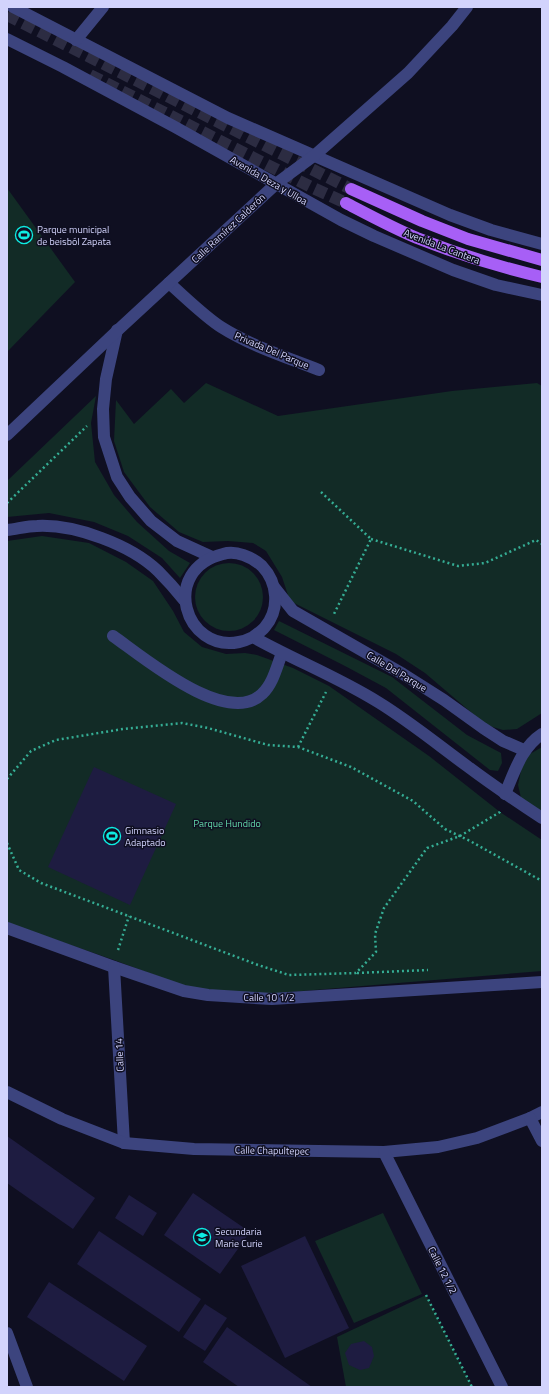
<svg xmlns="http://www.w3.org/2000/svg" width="549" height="1394" font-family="'Titillium Web',sans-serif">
  <rect width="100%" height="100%" fill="#0f0f21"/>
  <g fill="#122b26">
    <polygon points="7,188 75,282 7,352"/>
    <polygon points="206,383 278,416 452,391 537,383 542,386 542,713 517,729 503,730 486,725 425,673 396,654 290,601 282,577 266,551 253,543 228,541 203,542 179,532 150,507 124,472 114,441 116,400 134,424 171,389 184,403"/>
    <polygon points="96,396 91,423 95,462 114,495 137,522 169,551 190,563 180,578 162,558 128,536 94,522 49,513 7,517 7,481"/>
    <polygon points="42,536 89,543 126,562 153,581 173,611 184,632 202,647 226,654 245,653 257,655 293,668 329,686 429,756 500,812 542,840 542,971 266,994 203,993 114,960 7,923 7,541"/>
    <circle cx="229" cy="597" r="34"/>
    <polygon points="279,621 392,677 467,735 501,753 502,763 498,771 490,770 386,688 345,666 274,630"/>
    <polygon points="542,747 542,814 522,802 518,785 522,766 530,754"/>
    <polygon points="383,1213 422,1294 354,1323 315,1241"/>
    <polygon points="426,1295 472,1387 346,1387 337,1337"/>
  </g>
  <g fill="#1e1c41">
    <polygon points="94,767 176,804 130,905 48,867"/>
    <polygon points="7,1136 95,1198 73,1229 7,1183"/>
    <polygon points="193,1193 250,1232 220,1274 164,1235"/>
    <polygon points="129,1195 157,1213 143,1236 115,1218"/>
    <polygon points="99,1231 201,1299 179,1332 77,1264"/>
    <polygon points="305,1236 349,1328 285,1358 241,1266"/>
    <polygon points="49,1282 147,1346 124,1381 27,1317"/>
    <polygon points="205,1304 227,1318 205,1351 183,1337"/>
    <polygon points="227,1327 312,1387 239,1387 203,1362"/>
    <polygon points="364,1341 372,1347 374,1356 369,1368 360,1370 349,1365 345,1353 351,1344"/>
  </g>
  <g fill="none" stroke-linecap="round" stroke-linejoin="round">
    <g stroke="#2c2c42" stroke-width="12" stroke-dasharray="12 6" stroke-linecap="butt">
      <polyline points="7,15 351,189"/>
      <polyline points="90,75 313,188 346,203"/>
    </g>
    <g stroke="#35ad94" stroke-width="2.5" stroke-dasharray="2 3" stroke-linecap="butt">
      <polyline points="321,492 371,539 333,616"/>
      <polyline points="7,503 87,426"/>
      <polyline points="371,539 458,566 485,563 536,540 542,544"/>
      <polyline points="298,747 326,692"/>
      <polyline points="7,779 31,751 56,740 123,729 182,723 208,728 268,745 298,747 351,767 413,801 445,829 470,841 542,881"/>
      <polyline points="7,843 19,870 41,883 258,965 289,975 356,973 376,952 375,934 384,908 427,848 460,836 500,812 501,810"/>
      <polyline points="118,950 129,916"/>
      <polyline points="357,973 428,970"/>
      <polyline points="426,1295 472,1387"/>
    </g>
    <g stroke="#3c447e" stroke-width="12">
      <polyline points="13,7 228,118 450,215 491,230 542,244"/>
      <polyline points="7,39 63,67 175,127 341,220 374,236 453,270 496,285 542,295"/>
      <polyline points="76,40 103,7"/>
      <path d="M169 283C185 297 204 316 221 327 251 346 286 357 319 370"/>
      <polyline points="117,330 106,379 103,409 104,437 117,477 130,497 151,521 177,541 212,557"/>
      <polyline points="7,435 118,330 277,183 315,155 408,73 452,26 467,7"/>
      <path d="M7 530C17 529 27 526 37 526 75 524 131 545 158 571 167 580 176 590 184 600"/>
      <polyline points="274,587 293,611 403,674 444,700 483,728 503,741 524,750"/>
      <path d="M113 636C143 657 227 728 262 694 273 684 277 666 282 653"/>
      <path d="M253 637C257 634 262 631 265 627 280 609 278 583 262 566 252 557 236 550 223 554 159 570 185 653 239 642 244 641 249 639 253 637 294 660 338 677 378 702 409 721 437 744 467 766 491 784 516 801 542 818"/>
      <path d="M505 794C515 771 521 748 542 734"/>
      <polyline points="7,928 114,967 184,991 208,995 272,999 542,982"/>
      <polyline points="114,967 124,1143"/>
      <polyline points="7,1092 62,1119 124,1143 194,1149 384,1152 438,1147 477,1138 530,1118 542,1112"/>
      <polyline points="530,1118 542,1141"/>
      <polyline points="384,1152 502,1387"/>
      <polyline points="7,1333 27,1387"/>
    </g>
    <g stroke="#a75ff6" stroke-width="12">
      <polyline points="351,189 422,221 468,239 542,260"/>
      <path d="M346 203C369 215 393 228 417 238 458 254 499 267 542 277"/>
    </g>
  </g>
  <defs>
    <g id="stadium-ring" transform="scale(0.9)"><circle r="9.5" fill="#0f0f21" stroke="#0eece2" stroke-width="1.5"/><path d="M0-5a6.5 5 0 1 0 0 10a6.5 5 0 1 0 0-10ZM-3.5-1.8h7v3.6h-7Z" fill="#0eece2"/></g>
    <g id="school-ring" transform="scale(0.9)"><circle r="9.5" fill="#0f0f21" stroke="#0eece2" stroke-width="1.5"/><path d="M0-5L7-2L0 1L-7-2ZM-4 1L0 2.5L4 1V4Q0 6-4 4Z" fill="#0eece2"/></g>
  </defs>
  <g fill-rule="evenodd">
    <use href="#stadium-ring" x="24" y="235"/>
    <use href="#stadium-ring" x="112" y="836"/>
    <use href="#school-ring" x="202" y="1237"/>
  </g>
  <g text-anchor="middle" stroke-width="3" stroke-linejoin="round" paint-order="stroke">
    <g font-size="10" fill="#d2d3fc" stroke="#0f0f21">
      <text transform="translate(269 180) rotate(30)" y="4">Avenida Deza y Ulloa</text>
      <text transform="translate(228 228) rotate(-43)" y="4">Calle Ramírez Calderón</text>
      <text transform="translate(442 246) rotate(21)" y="4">Avenida La Cantera</text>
      <text transform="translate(272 350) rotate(23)" y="4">Privada Del Parque</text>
      <text transform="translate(397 671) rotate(31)" y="4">Calle Del Parque</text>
      <text x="269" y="1001">Calle 10 1/2</text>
      <text transform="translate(119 1055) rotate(-93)" y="4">Calle 14</text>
      <text transform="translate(272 1150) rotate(1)" y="4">Calle Chapultepec</text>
      <text transform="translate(443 1270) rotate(63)" y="4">Calle 12 1/2</text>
    </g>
    <g font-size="10" fill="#d2d3fc" stroke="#0f0f21" text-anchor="start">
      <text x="37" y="233">Parque municipal<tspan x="37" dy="12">de beisból Zapata</tspan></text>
      <text x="125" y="834">Gimnasio<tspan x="125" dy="12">Adaptado</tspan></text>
      <text x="215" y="1235">Secundaria<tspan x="215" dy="12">Marie Curie</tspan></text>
    </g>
    <g font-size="10" fill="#62d8a9" stroke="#0f0f21">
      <text x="227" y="827">Parque Hundido</text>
    </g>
  </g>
  <rect width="549" height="1394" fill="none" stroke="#d2d3fc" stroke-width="16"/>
</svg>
